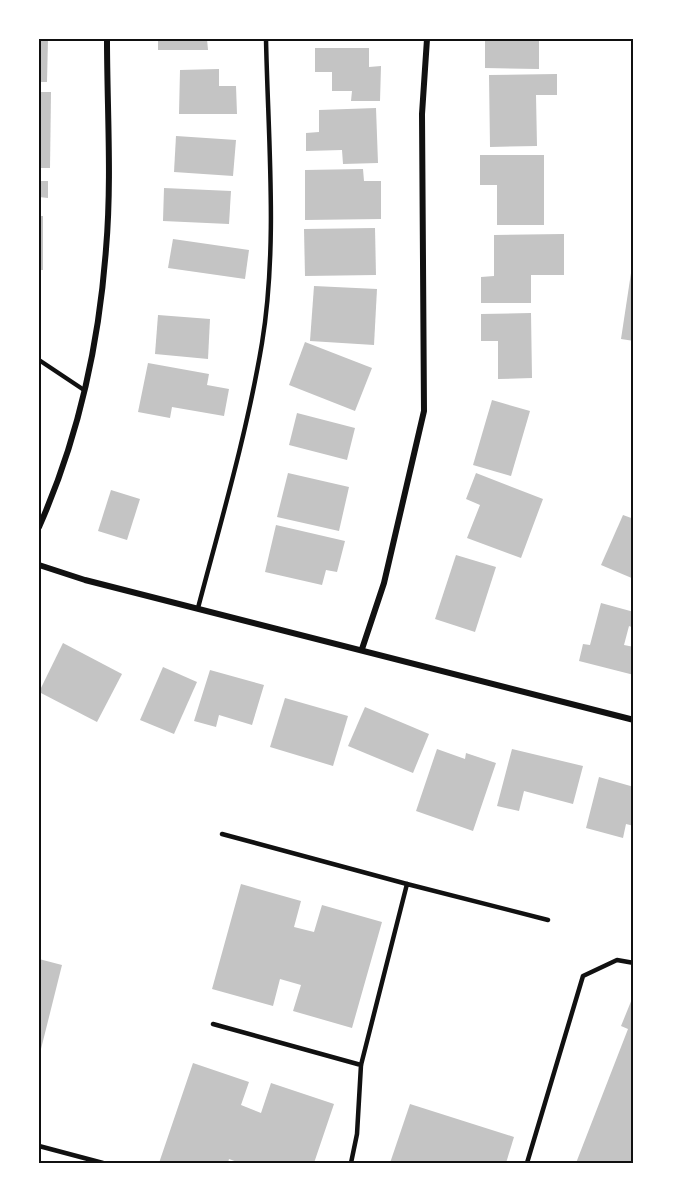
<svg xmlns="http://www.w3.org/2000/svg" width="673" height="1202" font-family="Karla,sans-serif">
  <rect width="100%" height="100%" fill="#fff"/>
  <g fill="#c4c4c4">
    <polygon points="39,39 48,39 47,82 39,82"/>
    <polygon points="158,39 207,39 208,50 158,50"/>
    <polygon points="485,39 539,39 539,69 485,68"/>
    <polygon points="315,48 369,48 369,67 381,66 380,101 351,101 352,91 332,91 332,72 315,72"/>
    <polygon points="219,69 219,86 236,86 237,114 179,114 180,70"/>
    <polygon points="557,74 557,95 536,95 537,146 490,147 489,75"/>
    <polygon points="39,92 51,92 50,168 39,168"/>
    <polygon points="376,108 378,163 343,164 342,150 306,151 306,133 319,132 319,110"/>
    <polygon points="176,136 236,140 233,176 174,172"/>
    <polygon points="480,155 544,155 544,225 497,225 497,185 480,185"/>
    <polygon points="363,169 364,181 381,181 381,219 305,220 305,170"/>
    <polygon points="39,181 48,181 48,198 39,197"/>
    <polygon points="164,188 231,191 229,224 163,221"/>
    <rect x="39" y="216" width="4" height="54"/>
    <polygon points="375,228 376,275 305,276 304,229"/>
    <polygon points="564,234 564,275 531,275 531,303 481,303 481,277 494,276 494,235"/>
    <polygon points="173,239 249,250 245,279 168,268"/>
    <polygon points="631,273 634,273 634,341 621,339"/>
    <polygon points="314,286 377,289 374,345 310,341"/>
    <polygon points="531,313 532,378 498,379 498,341 481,341 481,314"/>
    <polygon points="158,315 210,319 208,359 155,354"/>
    <polygon points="305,342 372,368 355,411 289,385"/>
    <polygon points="148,363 209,374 207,385 229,389 224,416 172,407 170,418 138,412"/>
    <polygon points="492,400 530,411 511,476 473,465"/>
    <polygon points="297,413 355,428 347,460 289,445"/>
    <polygon points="288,473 349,487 339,531 277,517"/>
    <polygon points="476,473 543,499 521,558 467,538 480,505 466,499"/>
    <polygon points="111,490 140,499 127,540 98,531"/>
    <polygon points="623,515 634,519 634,579 601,565"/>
    <polygon points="276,525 345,541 337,572 326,570 322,585 265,572"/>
    <polygon points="456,555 496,567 475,632 435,619"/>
    <polygon points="601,603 634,612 634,628 629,626 624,645 634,647 634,675 579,661 583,644 590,645"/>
    <polygon points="63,643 122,674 97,722 39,692"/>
    <polygon points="163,667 197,682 174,734 140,720"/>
    <polygon points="210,670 264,685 252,725 219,715 216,727 194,721"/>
    <polygon points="285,698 348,716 333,766 270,747"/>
    <polygon points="365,707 429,734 413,773 348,746"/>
    <polygon points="437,749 465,759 466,753 496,763 473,831 416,811"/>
    <polygon points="512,749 583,766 573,804 524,791 519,811 497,806"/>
    <polygon points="599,777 634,787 634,826 626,824 623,838 586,828"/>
    <polygon points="241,884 301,901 294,927 314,932 322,905 382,922 352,1028 293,1011 301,985 280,979 273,1006 212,989"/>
    <polygon points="39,959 62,965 40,1053 39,1052"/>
    <polygon points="634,994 634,1163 576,1163 628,1029 621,1026"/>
    <polygon points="193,1063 249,1082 241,1105 261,1113 271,1083 334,1104 314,1163 240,1163 229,1159 228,1163 159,1163"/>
    <polygon points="410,1104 514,1137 506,1163 390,1163"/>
  </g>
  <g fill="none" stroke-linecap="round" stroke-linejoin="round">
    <g stroke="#111" stroke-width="4.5">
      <polyline points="39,360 84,390"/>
      <path d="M198 608C221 521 247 433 262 343 278 246 268 138 266 39"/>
      <polyline points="222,834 407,884"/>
      <polyline points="213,1024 361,1065 357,1134 351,1163"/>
      <polyline points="361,1065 407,884 548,920"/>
      <polyline points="39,1146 103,1163"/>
      <polyline points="527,1163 583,976 617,960 634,963"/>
    </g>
    <g stroke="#111" stroke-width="6">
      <path d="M39 527C78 439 99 344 106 249 112 180 107 108 107 39"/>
      <polyline points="39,565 85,580 634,720"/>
      <polyline points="362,649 384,583 424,411 422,114 427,39"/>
    </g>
  </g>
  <rect width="673" height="1202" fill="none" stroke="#ffffff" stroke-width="81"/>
  <rect x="40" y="40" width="592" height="1122" fill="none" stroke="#111" stroke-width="2"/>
</svg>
